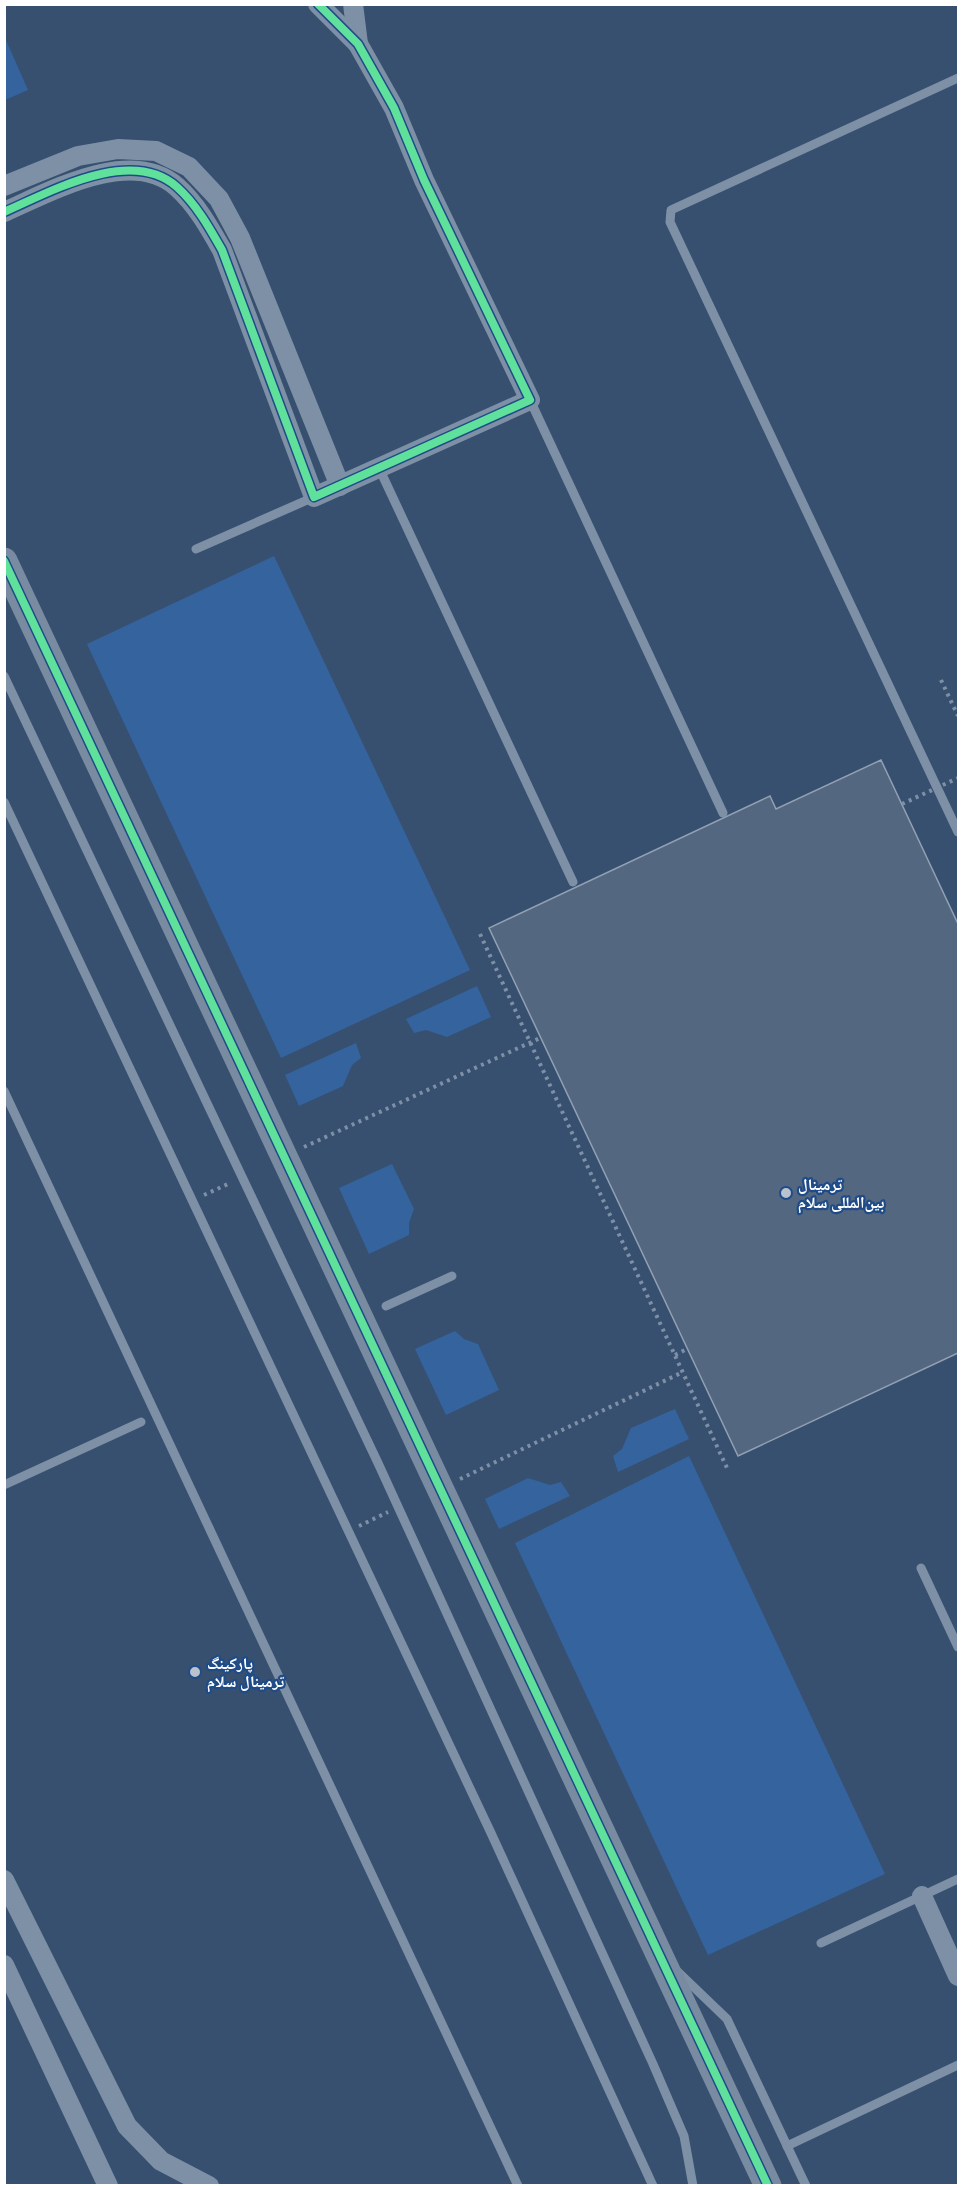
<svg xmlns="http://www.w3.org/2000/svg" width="963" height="2190" font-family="Ubuntu,'Noto Naskh Arabic',sans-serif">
  <rect width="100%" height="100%" fill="#375070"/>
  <g fill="#34639e">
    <polygon points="5,38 28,90 5,100 4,100"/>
    <polygon points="274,556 470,970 281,1058 87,644"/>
    <polygon points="477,986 491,1017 447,1037 426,1030 414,1033 406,1019"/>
    <polygon points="356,1043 361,1058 352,1065 343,1086 299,1106 285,1075"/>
    <polygon points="392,1164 414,1209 409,1223 409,1235 369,1254 339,1188"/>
    <polygon points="455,1331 464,1339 478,1344 499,1390 446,1415 415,1349"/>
    <polygon points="675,1409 689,1439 618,1472 613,1456 622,1449 631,1428"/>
    <polygon points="689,1456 885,1874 708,1955 515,1543"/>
    <polygon points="528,1478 550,1485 561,1482 570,1496 499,1529 485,1499"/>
  </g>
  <polygon fill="#536780" stroke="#92a0b3" stroke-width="1.5" points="881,760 958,924 958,1353 738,1456 489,928 770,796 776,809"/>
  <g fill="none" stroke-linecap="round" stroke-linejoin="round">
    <g stroke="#7e90a5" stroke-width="4" stroke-dasharray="3 4.5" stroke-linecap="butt">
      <polyline points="941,680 958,716"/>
      <polyline points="480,934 727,1468"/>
      <polyline points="304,1147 540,1038"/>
      <polyline points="204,1195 230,1183"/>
      <polyline points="675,1355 687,1349"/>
      <polyline points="460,1479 683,1372"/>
      <polyline points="359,1526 388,1512"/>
    </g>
    <g stroke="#7e90a5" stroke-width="9">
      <polyline points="958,78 671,210 670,222 958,832"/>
      <polyline points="530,400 723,813"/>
      <polyline points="379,468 573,882"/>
      <polyline points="196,549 314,497"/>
      <polyline points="4,676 378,1463 653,2064 684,2136 693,2186"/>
      <polyline points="4,802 491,1833 653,2186"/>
      <polyline points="4,1091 518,2186"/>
      <polyline points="386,1306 452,1276"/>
      <polyline points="4,1485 141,1422"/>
      <polyline points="921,1568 958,1647"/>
      <polyline points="821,1943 958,1879"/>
      <polyline points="678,1972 727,2019 806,2186"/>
      <polyline points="787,2146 958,2065"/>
    </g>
    <g stroke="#7e90a5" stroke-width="20">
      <polyline points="353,4 358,44"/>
      <polyline points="4,186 78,156 118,149 156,151 189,167 219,199 240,238 340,486"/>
      <path d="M4 212C50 192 131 146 177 187 196 204 209 227 222 250L314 497 530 400 424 180 394 108 358 44 318 4"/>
      <polyline points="4,1880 127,2126 161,2161 209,2186"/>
      <polyline points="922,1896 958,1976"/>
      <polyline points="4,1965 108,2186"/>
    </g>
    <polyline stroke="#798ba1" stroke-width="27" points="4,561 768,2186"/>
    <polyline stroke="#7e90a5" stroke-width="4" stroke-dasharray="3 4.5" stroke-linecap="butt" points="902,804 958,778"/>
    <g stroke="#1f4c88" stroke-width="11">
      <g id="cycleway">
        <path d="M4 212C50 192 131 146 177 187 196 204 209 227 222 250L314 497 530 400 424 180 394 108 358 44 318 4"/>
        <polyline points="4,561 768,2186"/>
      </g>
    </g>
    <use href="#cycleway" stroke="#60e19b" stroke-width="8"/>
  </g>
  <g fill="#b9c2cd" stroke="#1f4c88" stroke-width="2">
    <circle cx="786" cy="1193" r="6"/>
    <circle cx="195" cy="1672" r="6"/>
  </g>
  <g text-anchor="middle" stroke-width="4.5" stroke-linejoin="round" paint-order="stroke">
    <g font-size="16" font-weight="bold" fill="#fff" stroke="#1f4c88" text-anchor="start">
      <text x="798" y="1190">ترمینال<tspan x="798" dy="18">بین‌المللی سلام</tspan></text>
      <text x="207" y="1669">پارکینگ<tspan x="207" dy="18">ترمینال سلام</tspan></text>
    </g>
  </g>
  <rect width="963" height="2190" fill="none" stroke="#ffffff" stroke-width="12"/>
</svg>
